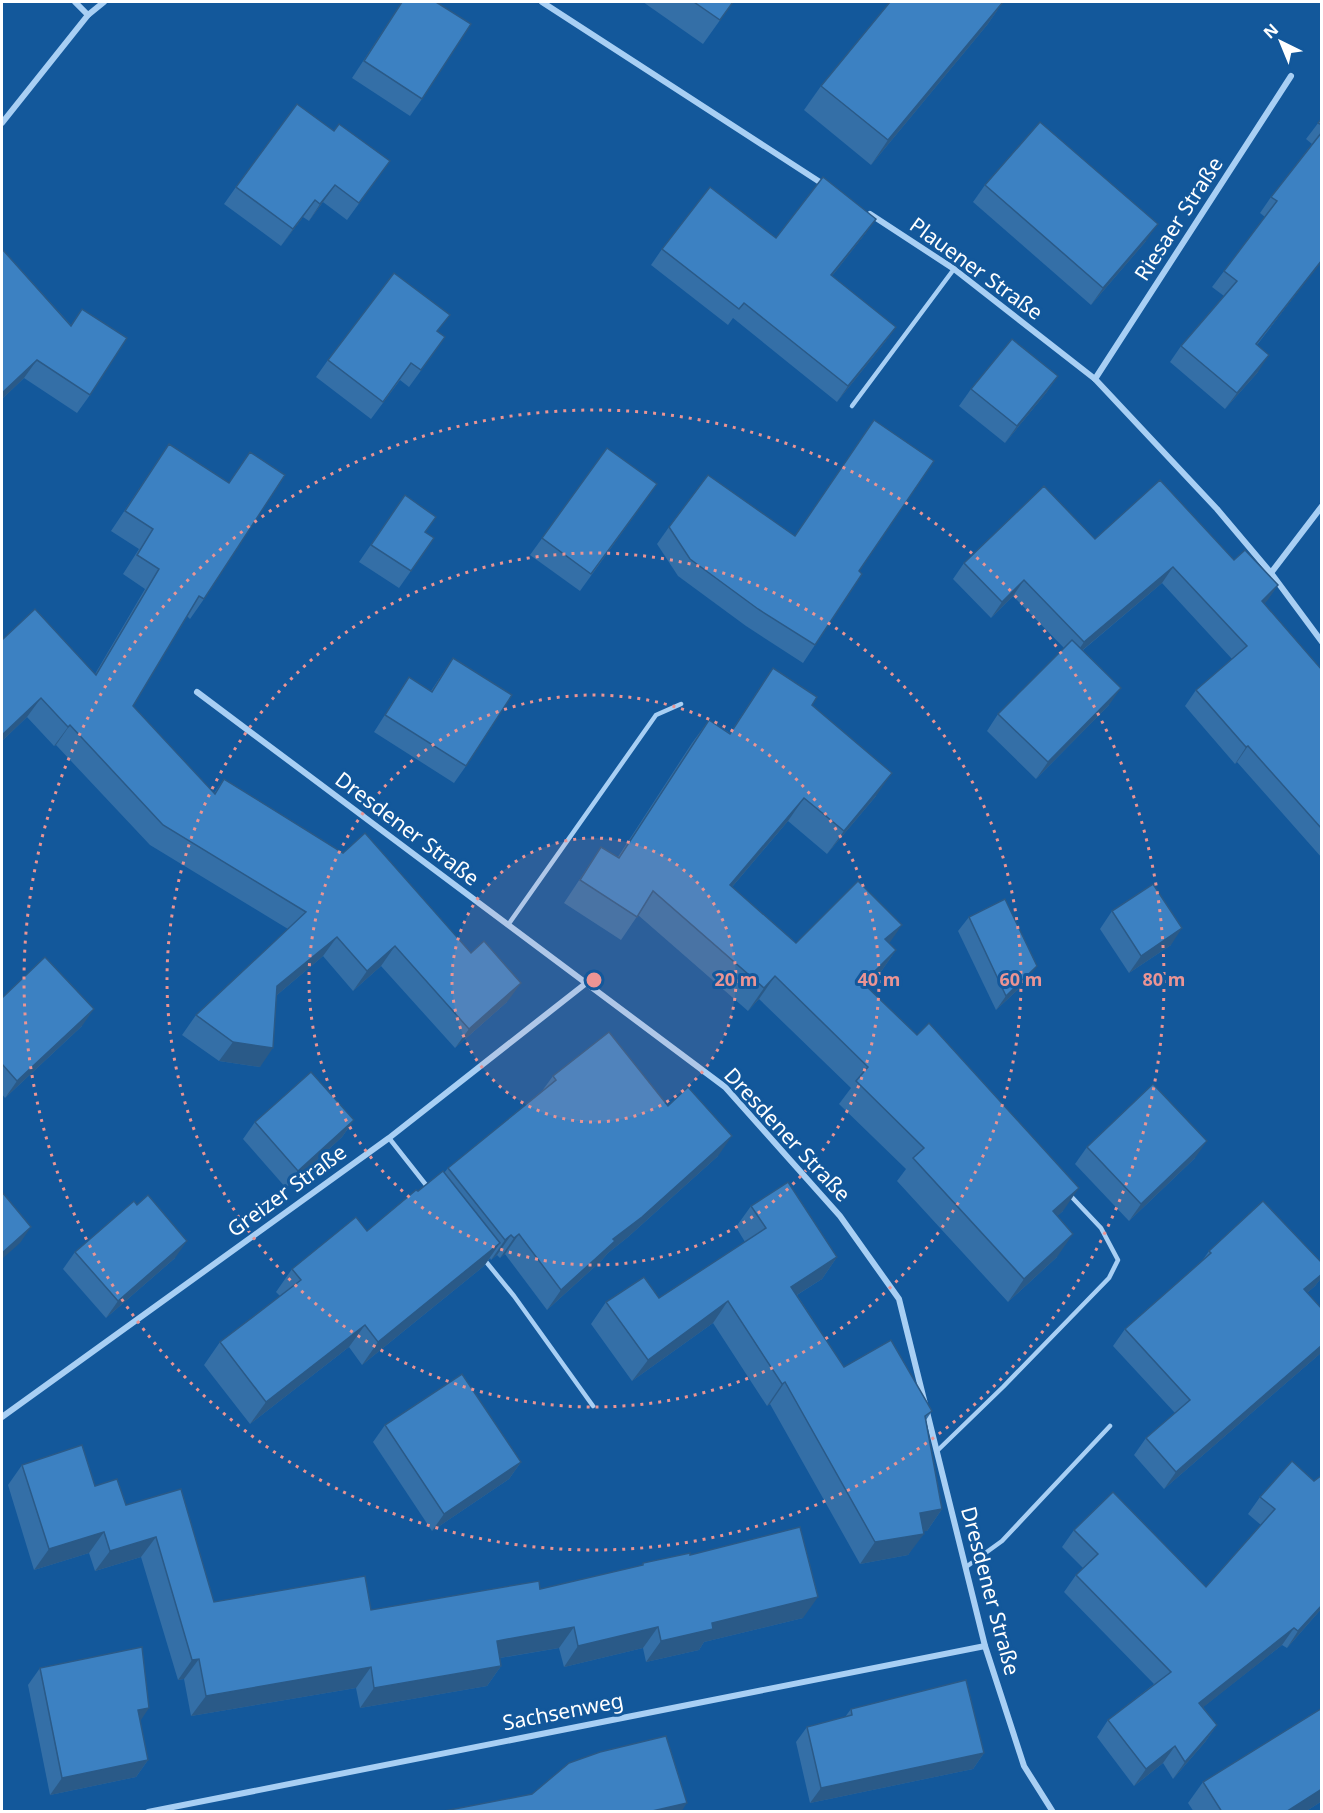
<svg xmlns="http://www.w3.org/2000/svg" width="1323" height="1813" font-family="'Noto Sans',sans-serif">
  <rect width="100%" height="100%" fill="#13589b"/>
  <g fill="none" stroke-linecap="round" stroke-linejoin="round">
    <g stroke="#a8cff4" stroke-width="4.5">
      <polyline points="852,406 954,269"/>
      <polyline points="508,925 656,715 681,704"/>
      <polyline points="389,1138 430,1190"/>
      <polyline points="483,1258 514,1296 593,1406"/>
      <polyline points="937,1451 1003,1387 1109,1278 1118,1260 1101,1228 1068,1193"/>
      <polyline points="966,1567 1002,1541 1110,1426"/>
    </g>
    <g stroke="#a8cff4" stroke-width="6">
      <polyline points="75,2 88,15"/>
      <polyline points="542,2 826,186"/>
      <polyline points="2,123 88,15 104,2"/>
      <polyline points="870,214 954,269 1095,379 1217,509 1271,573 1322,642"/>
      <polyline points="1095,379 1291,76"/>
      <polyline points="1271,573 1322,506"/>
      <polyline points="197,692 725,1087 840,1216 899,1299 985,1646 1024,1766 1053,1812"/>
      <polyline points="2,1417 389,1138 585,984"/>
      <polyline points="148,1812 985,1646"/>
    </g>
  </g>
  <g fill="#346fa7">
    <polygon points="402,2 436,2 422,99 410,116 352,78"/>
    <polygon points="643,2 733,2 703,44"/>
    <polygon points="1003,2 987,25 871,165 804,110 821,86"/>
    <polygon points="1322,118 1322,260 1257,345 1258,372 1225,409 1170,362 1181,346 1224,296 1212,287 1265,217 1260,213 1271,197 1312,144 1306,139"/>
    <polygon points="334,131 390,161 347,220 323,202 309,221 303,217 281,246 224,204 236,187"/>
    <polygon points="985,185 1146,241 1091,305 973,202"/>
    <polygon points="876,219 865,234 832,276 896,327 885,342 837,402 733,318 728,325 651,265 662,249 776,238"/>
    <polygon points="2,249 71,325 82,309 90,395 77,413 24,378 2,399"/>
    <polygon points="438,332 433,354 409,387 400,380 371,419 316,377 328,360"/>
    <polygon points="1058,376 1046,393 1005,443 959,406 971,389"/>
    <polygon points="169,444 229,483 250,452 204,599 190,619 187,616 133,706 214,793 224,779 507,1002 455,1048 381,966 353,991 323,956 277,995 260,1067 219,1061 182,1035 196,1015 288,929 150,845 56,745 54,746 27,717 2,741 2,640 95,674 145,589 123,574 139,549 111,531"/>
    <polygon points="607,448 657,484 580,591 530,555"/>
    <polygon points="405,495 425,532 434,538 399,588 359,562"/>
    <polygon points="669,527 795,536 859,571 815,645 803,663 746,626 678,576 657,544"/>
    <polygon points="1095,539 1234,560 1278,585 1264,604 1322,670 1322,858 1237,762 1235,764 1185,706 1196,690 1232,659 1162,583 1083,650 1109,705 1036,779 987,731 998,714 1064,648 1013,596 991,618 953,579 964,563"/>
    <polygon points="453,658 466,766 454,783 374,732 409,677 431,691"/>
    <polygon points="773,668 812,705 876,796 827,854 788,821 732,887 796,943 889,943 896,950 880,973 867,986 1063,1211 1057,1216 1057,1257 1008,1302 897,1181 906,1169 839,1104 851,1088 759,999 748,1011 638,915 621,940 564,903 601,847 618,857 692,743 709,720 730,733"/>
    <polygon points="1112,911 1171,945 1129,973 1100,929"/>
    <polygon points="969,917 1027,981 996,1010 958,931"/>
    <polygon points="2,998 82,1026 5,1098 2,1094"/>
    <polygon points="553,1076 668,1106 718,1156 628,1237 608,1253 601,1261 547,1310 505,1254 500,1258 497,1255 491,1260 490,1258 484,1266 362,1365 349,1347 250,1424 204,1365 220,1342 280,1296 276,1292 292,1269 367,1231 418,1191 444,1173 448,1168 542,1091"/>
    <polygon points="354,1120 342,1137 286,1188 243,1139 255,1122"/>
    <polygon points="1087,1147 1195,1158 1129,1221 1075,1164"/>
    <polygon points="751,1206 837,1257 822,1279 797,1295 844,1367 932,1411 926,1420 942,1509 927,1531 923,1531 908,1555 860,1564 770,1404 767,1406 713,1323 632,1381 591,1324 606,1302 659,1298 745,1242 736,1227"/>
    <polygon points="1209,1251 1322,1263 1322,1277 1315,1286 1307,1293 1322,1309 1322,1352 1164,1489 1134,1455 1146,1438 1175,1413 1113,1346 1125,1329 1202,1261"/>
    <polygon points="75,1252 175,1258 106,1318 63,1269"/>
    <polygon points="385,1425 521,1462 509,1479 432,1531 373,1442"/>
    <polygon points="1292,1461 1322,1608 1287,1648 1282,1645 1203,1707 1217,1725 1205,1742 1173,1779 1163,1763 1134,1786 1097,1737 1108,1720 1154,1684 1064,1592 1076,1575 1083,1568 1062,1547 1074,1530 1206,1587 1261,1525 1248,1514 1260,1497"/>
    <polygon points="22,1465 95,1486 126,1505 181,1489 214,1602 371,1610 540,1589 641,1566 643,1563 690,1555 803,1618 704,1642 699,1650 646,1662 643,1648 564,1667 559,1648 500,1658 501,1666 487,1686 360,1708 356,1688 191,1716 184,1679 178,1680 141,1557 95,1571 89,1553 34,1570 8,1485"/>
    <polygon points="40,1668 140,1721 148,1760 136,1777 50,1795 28,1685"/>
    <polygon points="851,1709 984,1753 973,1769 810,1803 796,1742 807,1727 845,1717"/>
    <polygon points="1203,1782 1322,1801 1305,1812 1194,1812 1188,1803"/>
  </g>
  <g fill="#2a5a88">
    <polygon points="1003,2 987,25 871,165 888,140"/>
    <polygon points="335,185 323,202 309,221 320,204"/>
    <polygon points="315,200 303,217 281,246 293,229"/>
    <polygon points="876,219 865,234 820,291 831,275"/>
    <polygon points="1158,224 1146,241 1091,305 1103,288"/>
    <polygon points="1322,260 1322,262 1244,360 1256,344"/>
    <polygon points="896,327 885,342 837,402 848,386"/>
    <polygon points="1269,355 1258,372 1225,409 1237,393"/>
    <polygon points="37,360 24,378 2,399 2,393"/>
    <polygon points="1058,376 1046,393 1005,443 1017,426"/>
    <polygon points="1173,567 1162,583 1073,658 1084,642"/>
    <polygon points="1024,580 1013,596 991,618 1002,602"/>
    <polygon points="1278,585 1267,601 1250,617 1262,601"/>
    <polygon points="1121,688 1109,705 1036,779 1048,762"/>
    <polygon points="41,698 27,717 2,741 2,735"/>
    <polygon points="70,725 56,745 54,746 68,727"/>
    <polygon points="1248,746 1237,762 1235,764 1246,747"/>
    <polygon points="892,773 876,796 827,854 844,831"/>
    <polygon points="804,798 788,821 714,908 730,885"/>
    <polygon points="902,925 886,948 885,939"/>
    <polygon points="1182,928 1171,945 1129,973 1141,956"/>
    <polygon points="337,937 323,956 264,1006 277,986"/>
    <polygon points="395,946 381,966 353,991 367,971"/>
    <polygon points="896,950 880,973 847,1006 863,983"/>
    <polygon points="1037,966 1027,981 996,1010 1006,996"/>
    <polygon points="775,976 759,999 748,1011 764,988"/>
    <polygon points="521,983 507,1002 455,1048 469,1029"/>
    <polygon points="94,1009 82,1026 5,1098 17,1081"/>
    <polygon points="233,1042 273,1048 260,1067 219,1061"/>
    <polygon points="354,1120 342,1137 286,1188 298,1171"/>
    <polygon points="732,1136 718,1156 628,1237 608,1253 601,1261 547,1310 561,1290 613,1239"/>
    <polygon points="1207,1141 1195,1158 1129,1221 1141,1204"/>
    <polygon points="1079,1188 1063,1211 1037,1234 1053,1211"/>
    <polygon points="31,1227 20,1243 2,1259 2,1253"/>
    <polygon points="519,1234 505,1254 500,1258 514,1238"/>
    <polygon points="1073,1234 1057,1257 1008,1302 1024,1279"/>
    <polygon points="511,1235 497,1255 491,1260 505,1240"/>
    <polygon points="187,1241 175,1258 106,1318 118,1301"/>
    <polygon points="500,1243 484,1266 362,1365 378,1342"/>
    <polygon points="837,1257 822,1279 776,1308 791,1287"/>
    <polygon points="1322,1274 1322,1277 1315,1286 1292,1306 1304,1289"/>
    <polygon points="728,1301 713,1323 632,1381 648,1360"/>
    <polygon points="365,1325 349,1347 250,1424 266,1402"/>
    <polygon points="1322,1345 1322,1352 1164,1489 1176,1472"/>
    <polygon points="785,1382 770,1404 767,1406 782,1384"/>
    <polygon points="521,1462 509,1479 432,1531 444,1514"/>
    <polygon points="942,1509 927,1531 905,1535 920,1513"/>
    <polygon points="104,1532 89,1553 34,1570 49,1549"/>
    <polygon points="924,1534 908,1555 860,1564 875,1542"/>
    <polygon points="156,1537 141,1557 95,1571 110,1551"/>
    <polygon points="818,1597 803,1618 704,1642 699,1650 646,1662 661,1641 712,1623"/>
    <polygon points="1322,1605 1322,1608 1287,1648 1298,1631"/>
    <polygon points="574,1627 559,1648 482,1661 497,1641"/>
    <polygon points="658,1627 643,1648 564,1667 578,1646"/>
    <polygon points="1294,1628 1282,1645 1187,1720 1199,1703"/>
    <polygon points="199,1659 184,1679 178,1680 192,1660"/>
    <polygon points="501,1666 487,1686 360,1708 374,1688"/>
    <polygon points="371,1667 356,1688 191,1716 206,1696"/>
    <polygon points="149,1708 137,1726 138,1710"/>
    <polygon points="1217,1725 1205,1742 1173,1779 1185,1762"/>
    <polygon points="1175,1746 1163,1763 1134,1786 1146,1769"/>
    <polygon points="984,1753 973,1769 810,1803 821,1788"/>
    <polygon points="148,1760 136,1777 50,1795 62,1778"/>
    <polygon points="1322,1789 1322,1801 1305,1812 1286,1812"/>
    <polygon points="687,1803 681,1812 648,1812"/>
  </g>
  <g fill="#3c81c2" stroke="#2a5a88" stroke-width="1.5">
    <polygon points="402,2 436,2 471,24 422,99 364,61"/>
    <polygon points="694,2 733,2 720,20"/>
    <polygon points="890,2 1003,2 888,140 821,86"/>
    <polygon points="297,104 334,131 339,124 390,161 359,203 335,185 320,204 315,200 293,229 236,187"/>
    <polygon points="1322,118 1322,125 1318,123"/>
    <polygon points="1040,122 1158,224 1103,288 985,185"/>
    <polygon points="1322,132 1322,260 1256,344 1269,355 1237,393 1181,346 1237,281 1224,271 1277,201 1271,197"/>
    <polygon points="823,177 876,219 831,275 896,327 848,386 744,303 739,309 662,249 710,187 776,238"/>
    <polygon points="2,249 71,326 82,309 127,338 90,395 37,360 2,393"/>
    <polygon points="394,273 450,315 437,331 445,337 421,370 411,363 383,402 328,360"/>
    <polygon points="1012,339 1058,376 1017,426 971,389"/>
    <polygon points="874,420 934,461 859,571 862,574 815,645 758,609 690,559 669,527 708,475 795,536"/>
    <polygon points="169,444 229,483 250,452 285,475 204,599 199,596 133,706 215,794 224,779 343,853 365,833 471,953 484,941 521,983 469,1029 395,946 367,971 337,937 277,986 273,1048 233,1042 196,1015 306,912 163,825 70,725 68,727 41,698 2,735 2,640 35,609 96,675 159,569 137,555 153,529 125,511"/>
    <polygon points="607,448 657,484 591,574 542,538"/>
    <polygon points="1160,480 1234,560 1245,550 1278,585 1262,601 1322,670 1322,829 1248,746 1246,747 1196,690 1247,646 1173,567 1084,642 1024,580 1002,602 964,563 1044,486 1095,539"/>
    <polygon points="405,495 436,517 425,532 434,538 411,571 371,545"/>
    <polygon points="1072,640 1121,688 1048,762 998,714"/>
    <polygon points="453,658 512,695 466,766 385,715 409,677 432,692"/>
    <polygon points="773,668 817,697 812,705 892,773 844,831 804,798 730,885 796,943 858,881 902,925 885,939 896,950 863,983 917,1035 929,1023 1079,1188 1053,1211 1073,1234 1024,1279 913,1158 924,1148 856,1081 868,1067 775,976 764,988 653,891 637,917 580,880 601,847 619,858 709,720 730,734"/>
    <polygon points="1153,884 1182,928 1141,956 1112,911"/>
    <polygon points="1005,899 1037,966 1006,996 969,917"/>
    <polygon points="45,957 94,1009 17,1081 2,1064 2,998"/>
    <polygon points="609,1032 668,1106 688,1087 732,1136 642,1217 613,1239 615,1241 561,1290 519,1234 514,1238 511,1235 505,1240 448,1168 556,1080 553,1076"/>
    <polygon points="311,1072 354,1120 298,1171 255,1122"/>
    <polygon points="1153,1084 1207,1141 1141,1204 1087,1147"/>
    <polygon points="443,1171 500,1243 378,1342 365,1325 266,1402 220,1342 301,1280 292,1269 356,1217 367,1231 416,1190 418,1191"/>
    <polygon points="788,1182 837,1257 791,1287 844,1367 891,1340 932,1411 925,1416 942,1509 920,1513 924,1534 875,1542 785,1382 782,1384 728,1301 648,1360 606,1302 644,1277 659,1298 766,1228 751,1206"/>
    <polygon points="2,1192 31,1227 2,1253"/>
    <polygon points="148,1195 187,1241 118,1301 75,1252 134,1201 137,1205"/>
    <polygon points="1263,1201 1322,1263 1322,1274 1304,1289 1322,1309 1322,1345 1176,1472 1146,1438 1190,1400 1125,1329 1211,1253 1209,1251"/>
    <polygon points="462,1374 521,1462 444,1514 385,1425"/>
    <polygon points="82,1445 95,1486 117,1479 126,1505 181,1489 214,1602 365,1576 371,1610 539,1581 540,1589 643,1565 643,1563 690,1553 690,1555 800,1527 818,1597 712,1623 713,1629 661,1641 658,1627 578,1646 574,1627 497,1641 501,1666 374,1688 371,1667 206,1696 199,1659 192,1660 156,1537 110,1551 104,1532 49,1549 22,1465"/>
    <polygon points="1292,1461 1314,1481 1322,1475 1322,1605 1298,1631 1294,1628 1199,1703 1217,1725 1185,1762 1175,1746 1146,1769 1108,1720 1171,1672 1076,1575 1098,1554 1074,1530 1113,1492 1206,1587 1275,1509 1260,1497"/>
    <polygon points="142,1647 149,1708 138,1710 148,1760 62,1778 40,1668"/>
    <polygon points="966,1680 984,1753 821,1788 807,1727 852,1715 851,1709"/>
    <polygon points="1322,1708 1322,1789 1286,1812 1222,1812 1203,1782"/>
    <polygon points="666,1736 687,1803 648,1812 439,1812 532,1794 569,1763 600,1752"/>
  </g>
  <circle cx="594" cy="980" r="142" fill="#ea9494" fill-opacity=".12"/>
  <g fill="none" stroke="#ea9494" stroke-width="3" stroke-dasharray="3 6">
    <circle cx="594" cy="980" r="142"/>
    <circle cx="594" cy="980" r="285"/>
    <circle cx="594" cy="980" r="427"/>
    <circle cx="594" cy="980" r="570"/>
  </g>
  <g text-anchor="middle" stroke-width="6" stroke-linejoin="round" paint-order="stroke">
    <g font-size="21" fill="#fff" stroke="#13589b">
      <text transform="translate(1179 219) rotate(-57)" y="7">Riesaer Straße</text>
      <text transform="translate(976 269) rotate(36)" y="7">Plauener Straße</text>
      <text transform="translate(407 829) rotate(37)" y="7">Dresdener Straße</text>
      <text transform="translate(787 1135) rotate(47)" y="7">Dresdener Straße</text>
      <text transform="translate(287 1191) rotate(-36)" y="7">Greizer Straße</text>
      <text transform="translate(990 1591) rotate(75)" y="7">Dresdener Straße</text>
      <text transform="translate(563 1712) rotate(-11)" y="7">Sachsenweg</text>
    </g>
  </g>
  <circle cx="594" cy="980" r="9" fill="#ea9494" stroke="#13589b" stroke-width="3"/>
  <g font-size="18" text-anchor="middle" font-weight="bold" fill="#ea9494" stroke="#13589b" stroke-width="6" stroke-linejoin="round" paint-order="stroke">
    <text x="736" y="986">20 m</text>
    <text x="879" y="986">40 m</text>
    <text x="1021" y="986">60 m</text>
    <text x="1164" y="986">80 m</text>
  </g>
  <rect width="1323" height="1813" fill="none" stroke="#ffffff" stroke-width="6"/>
  <g transform="translate(1281 42) rotate(317)" stroke="#13589b" stroke-width="4.5" paint-order="stroke">
  <path d="M0-4.5L10 22L0 15L-10 22Z" fill="#ffffff"/>
  <text y="-9" font-size="16" font-weight="bold" text-anchor="middle" fill="#ffffff">N</text>
  </g>
</svg>
